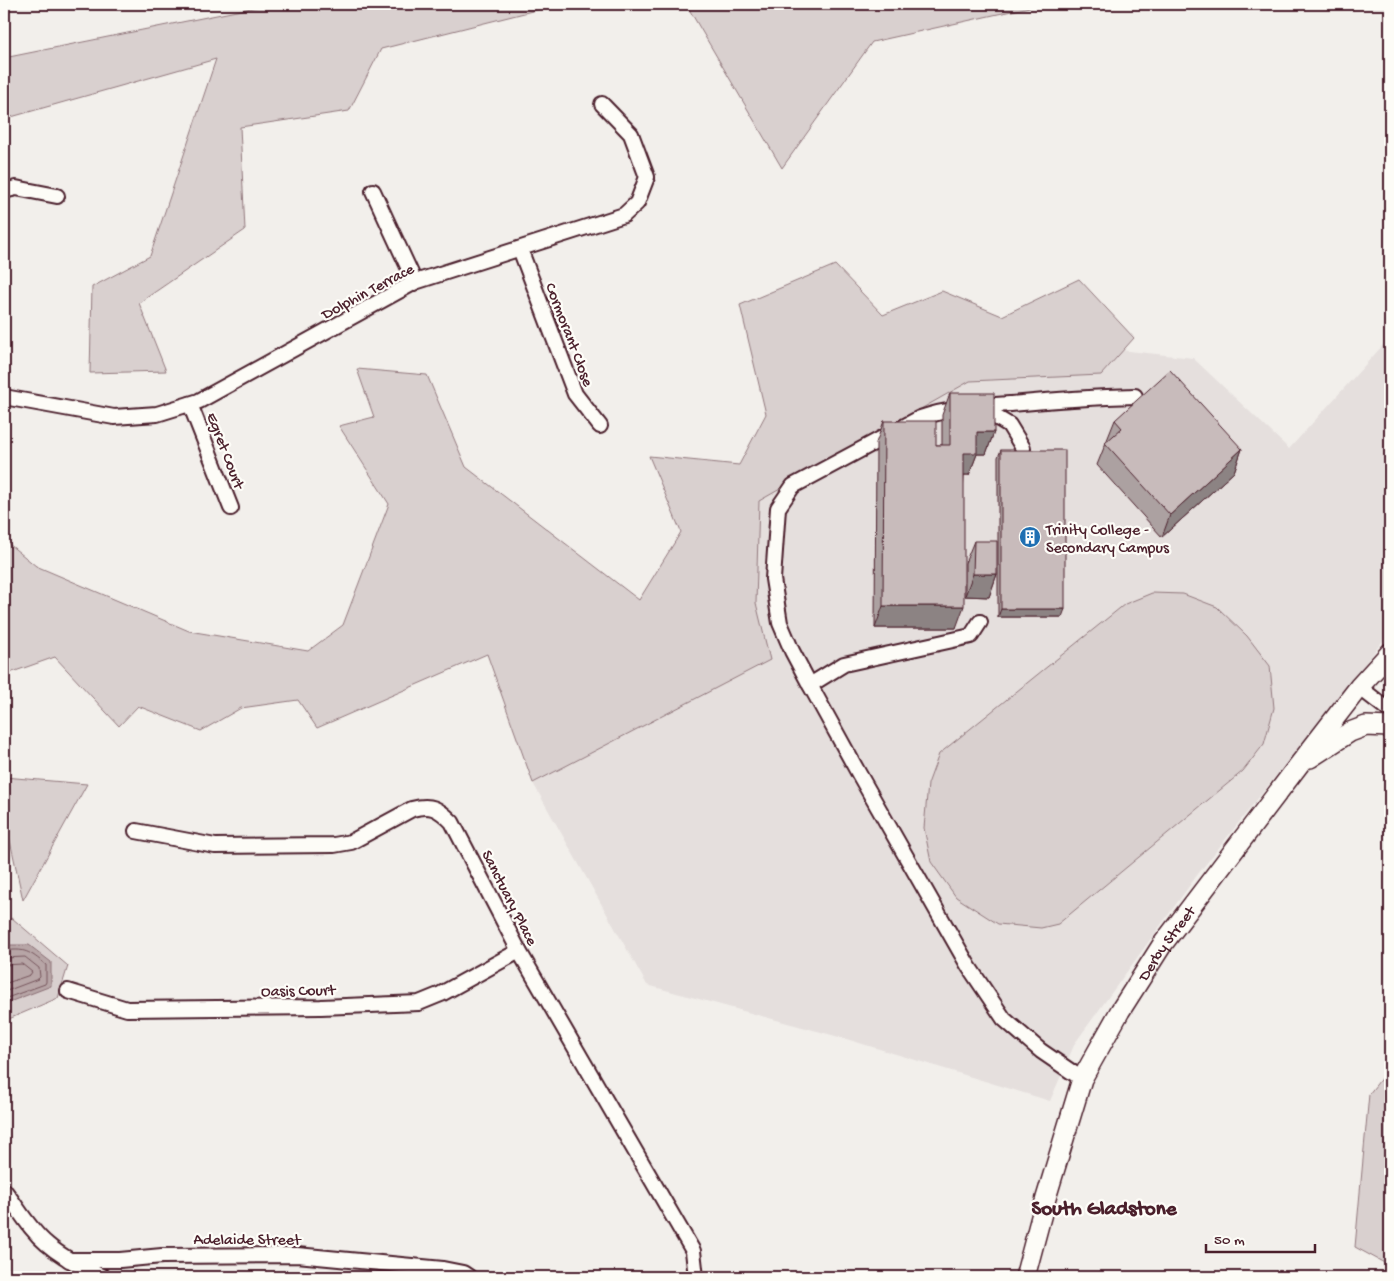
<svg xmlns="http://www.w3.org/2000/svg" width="1394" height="1281" font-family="'Gochi Hand',sans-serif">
  <rect width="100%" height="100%" fill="#f2efeb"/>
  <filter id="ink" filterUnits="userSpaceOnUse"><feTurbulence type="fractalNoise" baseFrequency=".02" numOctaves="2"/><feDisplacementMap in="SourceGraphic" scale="10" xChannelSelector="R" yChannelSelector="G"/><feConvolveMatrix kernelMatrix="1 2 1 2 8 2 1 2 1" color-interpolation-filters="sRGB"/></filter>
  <g filter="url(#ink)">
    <polygon fill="#e5dfdd" points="1019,339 1193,358 1289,449 1384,344 1390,349 1390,632 1198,874 1075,1043 1050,1101 843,1038 647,985 533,783 756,482"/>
    <g fill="#d9d0cf" stroke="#92787d">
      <polygon points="271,4 560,4 381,49 349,111 240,127 245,230 139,303 166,371 90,373 92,287 150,256 216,59 4,119 4,58"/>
      <polygon points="686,4 1043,4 872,42 782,168"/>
      <polygon points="835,265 883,315 942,291 1002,316 1079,279 1134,338 1101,375 970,381 759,501 756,603 770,660 533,783 487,654 317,728 298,700 241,708 201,731 138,706 119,726 55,657 4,675 4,540 36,566 189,631 308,651 343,625 389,504 339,426 374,417 357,369 427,375 466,467 639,600 681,532 649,456 739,465 766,414 740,305"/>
      <polygon points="1152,593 1183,594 1217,607 1247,636 1270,666 1274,708 1264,744 1243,771 1058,924 1041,928 998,924 956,897 931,862 924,828 928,784 939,754 1125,604"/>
      <polygon points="4,777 87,784 23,900 4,813"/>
      <polygon points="12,918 68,966 58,998 4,1021 4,923"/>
      <polygon points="1390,1067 1390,1266 1355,1247 1369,1094"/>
    </g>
    <polygon fill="#b7a5a6" stroke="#8b6f75" points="9,945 29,945 51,962 51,986 4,1004 4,947"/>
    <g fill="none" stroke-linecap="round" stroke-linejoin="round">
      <g stroke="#76555c" stroke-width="1">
        <path d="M4 951C25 948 29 951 46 965V982L45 984 4 999"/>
        <polyline points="4,958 25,957 39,968 40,977 38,979 4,992"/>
        <polyline points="4,965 22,964 32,972 30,975 4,984"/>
      </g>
      <g stroke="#4a1f2b" stroke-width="18">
        <g id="street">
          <polyline points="4,191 16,188 57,196"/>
          <polyline points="373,191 415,282"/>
          <polyline points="520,249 575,394 600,426"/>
          <polyline points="4,397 114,417 157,414 199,401 415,282 624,215 637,203 647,177 631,134 602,104"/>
          <polyline points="190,404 231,508"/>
          <polyline points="979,407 1009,425 1023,448"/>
          <polyline points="980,622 971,636 844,664 810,685 859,774 969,967 1004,1019 1041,1051 1082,1079"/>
          <path d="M810 685 792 651 780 623 773 579 778 508 793 486 920 418C949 408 981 406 1011 404 1053 400 1094 397 1135 396"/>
          <polyline points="1359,687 1390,711"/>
          <path d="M136 831 215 846 334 845 351 842 412 809C431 804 438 808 452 822L519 951 693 1251 696 1277"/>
          <polyline points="68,991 127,1009 321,1007 419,1003 441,994 519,951"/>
          <path d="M4 1190C18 1208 29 1229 47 1244 63 1258 83 1268 103 1277"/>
          <polyline points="69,1260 120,1260 162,1256 297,1255 443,1269 463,1273 469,1277"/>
        </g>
      </g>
      <g stroke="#4a1f2b" stroke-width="22">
        <g id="secondary">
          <polyline points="1310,758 1350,732 1366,726 1390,727"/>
          <path id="s1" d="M1025 1277 1046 1198 1082 1079 1120 1011 1162 945 1298 766 1359 687 1390 653"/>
        </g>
      </g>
      <use href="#street" stroke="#fdfcf7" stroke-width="14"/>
      <use href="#secondary" stroke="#fdfcf7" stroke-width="19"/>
    </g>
    <g fill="#aca1a1" stroke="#4a1f2b">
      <polygon points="950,393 994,432 986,454 977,454 969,475 964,475 956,628 875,628 876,443 884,421 936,445 942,445 942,415"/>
      <polygon points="1115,420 1242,449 1234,472 1162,537 1097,465"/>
      <polygon points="1001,450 1062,617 998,617 998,457"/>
      <polygon points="974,541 997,574 989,597 965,596 965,563"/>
    </g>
    <g fill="#8c8383" stroke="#4a1f2b">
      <polygon points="977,432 994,432 986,454 977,454 969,475 956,475 964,453"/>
      <polygon points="1242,449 1234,472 1162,537 1170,515"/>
      <polygon points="973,574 997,574 989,597 965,596"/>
      <polygon points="883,606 964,606 956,628 875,628"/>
      <polygon points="1001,609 1065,609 1062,617 998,617"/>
    </g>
    <g fill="#c8bbbb" stroke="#4a1f2b">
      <polygon points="1170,370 1242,449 1170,515 1105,443 1122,428 1115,420"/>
      <polygon points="950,393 994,393 994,432 977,432 977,453 964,453 964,606 883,606 884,421 936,421 936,445 950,445"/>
      <rect x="1001" y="450" width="64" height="159"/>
      <polygon points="974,541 997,541 997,574 973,574"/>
    </g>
  </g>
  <defs>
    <g id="building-disc" transform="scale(1.125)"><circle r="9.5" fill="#1f6fb2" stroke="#fdfcf7"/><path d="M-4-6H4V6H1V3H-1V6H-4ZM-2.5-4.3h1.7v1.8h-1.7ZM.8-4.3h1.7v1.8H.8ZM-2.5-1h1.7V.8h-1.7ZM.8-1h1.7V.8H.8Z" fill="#fff"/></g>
  </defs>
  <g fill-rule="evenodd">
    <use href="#building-disc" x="1030" y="537"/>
  </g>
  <g text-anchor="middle" stroke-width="4.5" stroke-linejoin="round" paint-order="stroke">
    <g font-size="16" fill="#4a1f2b" stroke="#fdfcf7">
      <text transform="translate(367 290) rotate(-28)" y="6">Dolphin Terrace</text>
      <text transform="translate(571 334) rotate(69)" y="6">Cormorant Close</text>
      <text transform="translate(227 450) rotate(69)" y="6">Egret Court</text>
      <text transform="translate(511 897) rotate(63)" y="6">Sanctuary Place</text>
      <text dy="6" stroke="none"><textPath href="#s1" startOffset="366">Derby Street</textPath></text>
      <text transform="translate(298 989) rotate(-1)" y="6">Oasis Court</text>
      <text x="247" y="1244">Adelaide Street</text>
    </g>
    <g font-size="16" fill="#4a1f2b" stroke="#fdfcf7" text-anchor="start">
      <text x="1046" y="534">Trinity College -<tspan x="1046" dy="18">Secondary Campus</tspan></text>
    </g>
    <g font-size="21" font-weight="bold" fill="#4a1f2b" stroke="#fdfcf7">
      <text x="1104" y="1214">South Gladstone</text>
    </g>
  </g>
  <rect width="1394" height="1281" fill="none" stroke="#fdfcf7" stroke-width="20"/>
  <rect x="10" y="10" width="1374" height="1261" fill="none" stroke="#4a1f2b" stroke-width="2" filter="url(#ink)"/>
  <path d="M1206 1244v8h109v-8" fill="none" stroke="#4a1f2b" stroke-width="2.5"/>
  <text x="1214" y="1244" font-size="15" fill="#4a1f2b" stroke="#fdfcf7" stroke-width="4" paint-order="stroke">50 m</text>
</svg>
